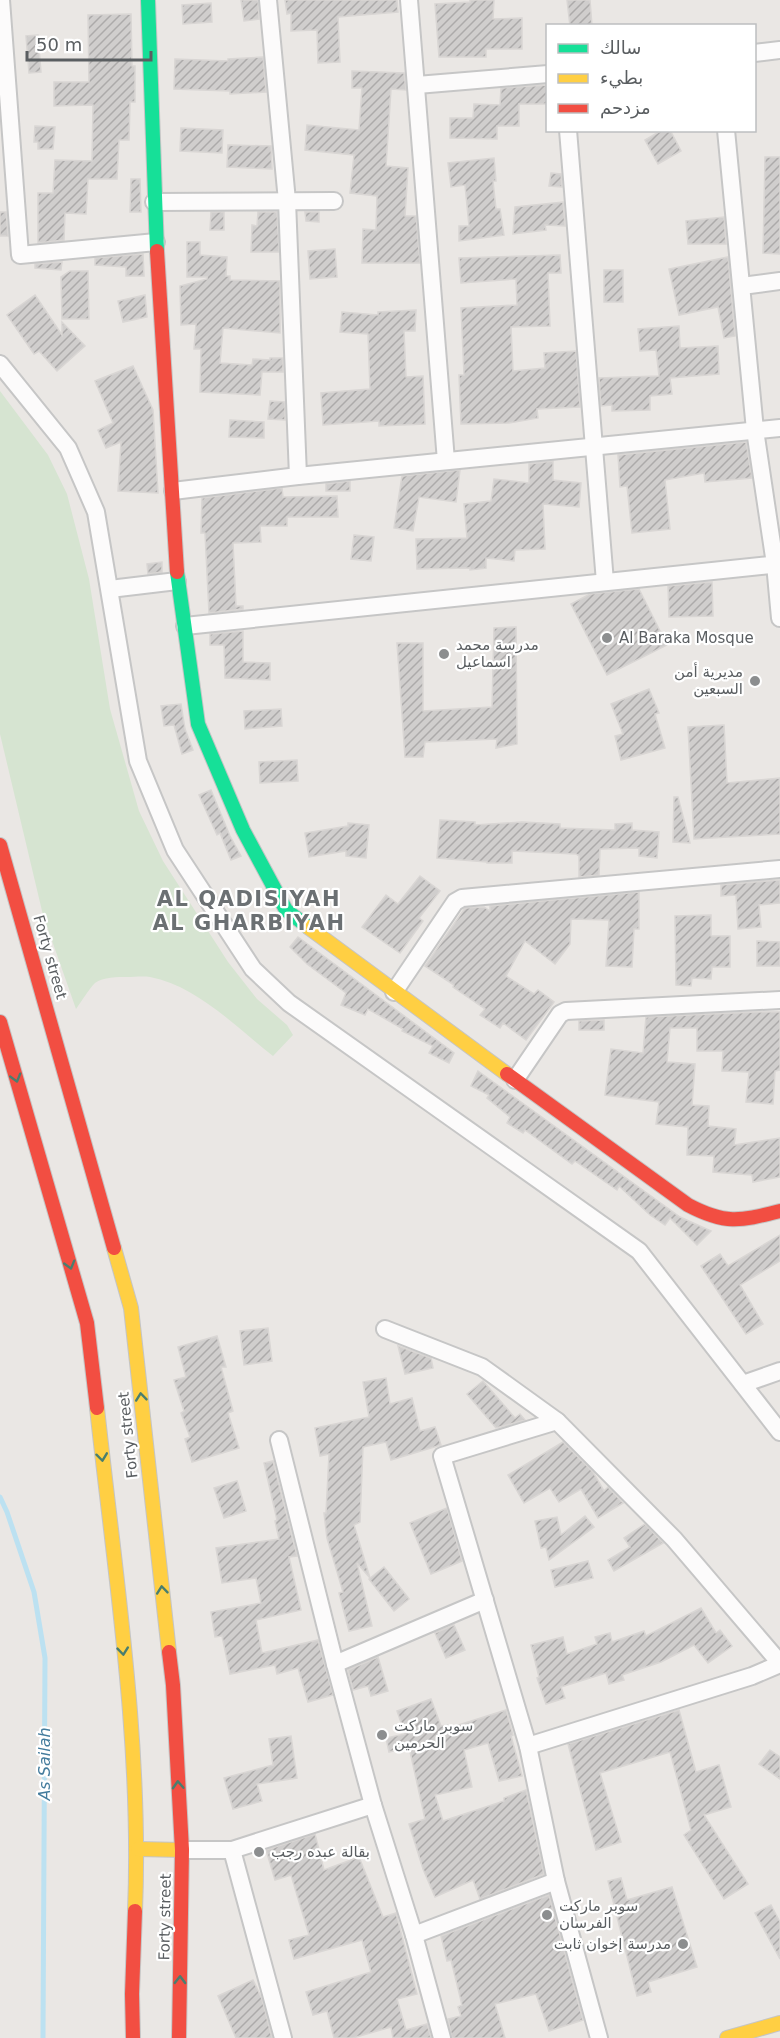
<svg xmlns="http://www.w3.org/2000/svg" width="780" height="2038" font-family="'DejaVu Sans','Noto Sans Arabic',sans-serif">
  <defs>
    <pattern id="building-hatch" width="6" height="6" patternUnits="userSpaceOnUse" patternTransform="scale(1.5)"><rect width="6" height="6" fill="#d0cecd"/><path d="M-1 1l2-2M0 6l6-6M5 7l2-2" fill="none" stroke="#acaaaa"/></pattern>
  </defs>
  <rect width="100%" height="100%" fill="#eae7e4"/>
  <path fill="#d6e4d1" d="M0 391 48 455 67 494 89 579 110 709 139 811 163 861 228 962 257 999 287 1025 293 1035 273 1056C236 1027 197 986 150 977 143 976 134 977 127 977 118 977 103 977 95 983 88 990 82 1001 76 1009L43 915 0 734Z"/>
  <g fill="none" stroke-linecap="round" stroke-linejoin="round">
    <polyline stroke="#bce1f1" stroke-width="5" points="0,1497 7,1512 34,1592 45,1658 43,2038"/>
  </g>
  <g fill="url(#building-hatch)" stroke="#d9d6d4" stroke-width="1.5">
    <polygon points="241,0 258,0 259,19 244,21"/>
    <polygon points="285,0 397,0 398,12 338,17 340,62 318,63 317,30 291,31 291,13 287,14"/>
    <polygon points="470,0 494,0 493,19 522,18 522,49 486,49 486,57 439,57 435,4 470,2"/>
    <polygon points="567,0 590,0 592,26 570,26"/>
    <polygon points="211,3 212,22 183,24 182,5"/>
    <polygon points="131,14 132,66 135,66 135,102 130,102 129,140 119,140 117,179 88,179 86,214 65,213 64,240 38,243 38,193 53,193 55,160 92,161 93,105 54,106 54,82 89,82 88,15"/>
    <polygon points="38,35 41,72 29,73 26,36"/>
    <polygon points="263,57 266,92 230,94 230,91 174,89 175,59 228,61 228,59"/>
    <polygon points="352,71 404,73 406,90 391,89 386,166 408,168 405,216 416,216 420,263 362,263 363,229 376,230 377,196 350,193 354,155 305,150 307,125 359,130 362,88 352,88"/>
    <polygon points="548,85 548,104 519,104 519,126 497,126 497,139 450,138 450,118 473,118 474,104 500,105 501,88"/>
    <polygon points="35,126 55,127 53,149 38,149 38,142 34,142"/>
    <polygon points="181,128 223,130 222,153 180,151"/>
    <polygon points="662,130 670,130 681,151 658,164 645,140"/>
    <polygon points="228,145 271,146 272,169 227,167"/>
    <polygon points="765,157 780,157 780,254 763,253"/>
    <polygon points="494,158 496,181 493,181 496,209 500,209 504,235 459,241 459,226 469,226 465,185 451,187 448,163"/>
    <polygon points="551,173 561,174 562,187 549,186"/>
    <polygon points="131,179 140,179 141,212 130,212"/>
    <polygon points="563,202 565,226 545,225 546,230 513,234 515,207"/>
    <polygon points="0,212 6,212 8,236 0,236"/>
    <polygon points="211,212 224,212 224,230 210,230"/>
    <polygon points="258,212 277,212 279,252 251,252 252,225 257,226"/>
    <polygon points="305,212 319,212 319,222 306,221"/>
    <polygon points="724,217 726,244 688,244 686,221"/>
    <polygon points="187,242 200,242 200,255 227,257 226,276 230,276 230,280 280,281 280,333 223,328 220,363 252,365 253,359 270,360 270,358 283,358 283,372 262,372 260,395 200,392 201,349 194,349 196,324 181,325 180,286 207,279 207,277 187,277"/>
    <polygon points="335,249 337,277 310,279 308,251"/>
    <polygon points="143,254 144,276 126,276 126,267 95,265 95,258"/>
    <polygon points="560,255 561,273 548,273 550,326 511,327 513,371 545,368 544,353 576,351 580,407 537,409 538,418 509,423 461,424 459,375 464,375 461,308 517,305 516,279 461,283 459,258"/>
    <polygon points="728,257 735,336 724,338 718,307 679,315 669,269"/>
    <polygon points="62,262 61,270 35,268 35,264"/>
    <rect x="604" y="270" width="19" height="32"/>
    <polygon points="70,271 88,271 89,319 62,319 61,277"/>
    <polygon points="35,295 62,335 62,322 85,346 57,371 39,351 34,354 7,315"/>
    <polygon points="145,295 147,317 123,322 118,301"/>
    <polygon points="416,310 415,331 404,331 406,377 423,376 425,424 379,426 379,421 323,425 321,393 370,389 368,334 340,332 342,312 378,315 378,312"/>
    <polygon points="679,326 680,348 718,346 719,374 670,378 672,394 650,396 650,410 612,411 612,405 601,406 599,378 659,376 656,350 640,351 638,329"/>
    <polygon points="133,366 153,410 158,493 118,491 121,442 106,448 98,430 113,423 95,381"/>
    <polygon points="270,401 285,402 285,420 268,419"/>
    <polygon points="230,420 264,422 264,438 229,437"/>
    <polygon points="746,442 752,478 705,482 704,473 665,480 670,529 632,533 627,486 620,487 618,455"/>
    <polygon points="553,461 553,480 581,483 579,507 543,504 545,549 515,550 514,561 486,558 486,568 470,570 470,568 417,569 416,539 467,538 464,504 491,501 494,479 529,483 529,464"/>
    <polygon points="460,470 456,502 419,497 413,531 394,528 402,476"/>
    <polygon points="350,481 350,491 326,491 326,484"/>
    <polygon points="282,488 283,497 337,496 338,517 287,517 287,526 260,526 261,542 233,543 236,606 243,606 243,609 209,613 205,533 201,533 202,498"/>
    <polygon points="354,535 374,537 371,561 351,559"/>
    <polygon points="162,562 162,572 148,574 147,564"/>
    <polygon points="712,582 713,616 669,617 668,586"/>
    <polygon points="639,589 667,645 607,675 571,604 590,594"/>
    <polygon points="516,627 517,744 496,748 497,739 425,742 423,757 405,757 397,643 423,643 423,711 492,707 494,628"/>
    <polygon points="243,631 243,662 270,663 270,680 225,678 224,645 210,645 210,634"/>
    <polygon points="649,689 659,713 655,714 665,748 621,760 615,736 623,734 611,704"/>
    <polygon points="181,704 185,729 193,750 182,754 174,725 164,726 161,706"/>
    <polygon points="281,709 282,726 245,729 244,711"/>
    <polygon points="724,725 727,783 780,778 780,834 694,839 688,727"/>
    <polygon points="297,760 298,781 260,783 259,762"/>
    <polygon points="211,790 230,836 241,856 231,860 220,833 217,835 199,795"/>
    <polygon points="674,797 678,797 690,843 673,842"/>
    <polygon points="440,820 475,822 475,825 522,822 560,824 560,828 615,830 615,824 632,823 632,830 659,832 657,858 639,856 639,848 600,849 599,875 579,877 579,856 576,854 512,851 512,863 487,863 487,862 437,858"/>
    <polygon points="348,823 369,825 366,858 346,856 346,851 309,857 305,833 348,826"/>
    <polygon points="420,876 440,891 419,918 423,921 400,953 362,927 386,895 398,904"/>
    <polygon points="780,880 780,903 759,905 761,927 738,929 736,895 721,896 721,885"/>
    <polygon points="639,892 639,929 634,929 632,967 606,966 609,920 571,919 570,944 555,964 525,941 506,976 534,994 538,990 554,1002 526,1040 503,1023 500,1028 480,1015 485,1009 453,987 454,985 425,966 465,908 484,907 490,911 490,906"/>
    <polygon points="711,915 711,936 730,936 730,967 712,967 711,979 692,978 691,986 676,985 675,916"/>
    <polygon points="298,937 454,1053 449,1063 429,1053 433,1046 402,1031 403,1029 368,1009 365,1015 341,1005 346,993 307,964 290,947"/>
    <polygon points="757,941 780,942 780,966 757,966"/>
    <polygon points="756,1012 780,1012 780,1070 775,1071 773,1104 746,1102 749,1072 722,1071 723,1051 697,1051 697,1028 670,1028 667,1062 695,1064 692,1105 709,1106 708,1126 736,1129 734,1145 780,1138 780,1177 753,1182 752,1175 713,1172 714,1156 687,1155 688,1127 656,1124 659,1102 605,1095 611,1049 643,1053 646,1017"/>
    <polygon points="604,1020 604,1030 579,1030 579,1021"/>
    <polygon points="478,1071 680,1217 711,1231 697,1245 670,1218 665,1225 650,1215 619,1186 617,1190 575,1161 572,1164 525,1130 523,1133 507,1123 510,1117 487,1098 489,1095 471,1086"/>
    <polygon points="780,1235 780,1261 740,1285 763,1324 746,1334 701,1266 720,1254 728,1266"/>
    <polygon points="268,1328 272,1361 244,1365 240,1331"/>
    <polygon points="217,1336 226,1367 221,1367 233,1411 228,1413 239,1448 192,1462 185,1439 190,1437 181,1413 184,1411 174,1380 186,1377 178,1347"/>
    <polygon points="398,1346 431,1358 433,1368 405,1374"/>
    <polygon points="386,1378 390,1404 412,1398 420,1431 435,1427 441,1445 391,1460 386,1442 363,1447 360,1522 354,1525 370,1578 357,1563 372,1626 349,1631 339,1593 343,1592 327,1538 324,1513 326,1513 329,1454 320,1456 315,1428 369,1417 363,1382"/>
    <polygon points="483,1381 515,1418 520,1414 525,1420 496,1428 467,1394"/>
    <polygon points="563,1442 593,1472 604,1491 608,1487 623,1503 598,1518 581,1489 559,1502 550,1488 524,1503 508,1475"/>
    <polygon points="273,1461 297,1556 289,1557 301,1610 256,1620 262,1653 318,1640 333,1695 308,1702 298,1668 277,1674 275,1665 230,1674 222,1636 215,1637 211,1612 261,1603 256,1578 222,1583 216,1548 279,1539 275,1521 277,1520 264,1463"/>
    <polygon points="237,1481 246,1511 224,1518 214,1488"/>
    <polygon points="447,1508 462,1561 431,1574 410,1523"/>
    <polygon points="585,1516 594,1527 549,1560 546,1547 541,1548 535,1521 557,1517 561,1535"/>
    <polygon points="645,1524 663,1543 614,1571 608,1560 630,1547 624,1538"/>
    <polygon points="588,1561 593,1578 555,1587 551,1570"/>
    <polygon points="384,1567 409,1599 394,1611 369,1579"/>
    <polygon points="701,1608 716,1633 720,1630 732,1646 708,1663 694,1645 661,1662 622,1675 624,1680 609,1684 606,1673 561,1687 565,1698 546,1704 537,1678 539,1677 531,1645 563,1637 567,1654 597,1644 595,1637 610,1633 612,1642 644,1631 646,1636"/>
    <polygon points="454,1625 465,1650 446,1658 435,1633"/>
    <polygon points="378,1657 388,1691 371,1696 368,1686 353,1690 348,1670"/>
    <polygon points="431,1699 441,1726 448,1725 449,1728 506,1710 513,1735 511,1736 522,1776 499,1781 488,1743 464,1750 472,1787 435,1795 443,1821 504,1801 504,1798 526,1790 544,1874 480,1899 473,1880 435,1897 423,1869 409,1824 425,1819 409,1747 389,1752 386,1738 405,1734 397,1711"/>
    <polygon points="679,1710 696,1772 719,1765 731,1807 704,1815 748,1884 724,1899 684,1835 691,1830 670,1752 600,1773 621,1842 596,1850 568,1744"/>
    <polygon points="291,1736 297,1778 257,1784 262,1801 233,1809 224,1778 273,1765 269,1739"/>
    <polygon points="770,1750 780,1757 780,1779 759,1764"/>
    <polygon points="315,1834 324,1870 359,1857 383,1917 396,1913 417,1994 397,1999 406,2030 427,2024 431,2038 393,2038 391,2027 353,2038 334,2038 327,2011 313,2015 306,1992 371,1972 362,1940 294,1959 289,1940 309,1935 291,1875 275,1880 266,1850"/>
    <polygon points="621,1878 627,1900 672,1887 697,1967 648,1982 651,1992 637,1996 608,1881"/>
    <polygon points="549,1895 583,2020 549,2031 536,1994 495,2004 505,2038 452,2038 448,2019 461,2016 458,2007 462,2005 451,1960 447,1961 441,1936"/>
    <polygon points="771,1905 780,1922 780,1959 755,1913"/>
    <polygon points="253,1980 262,1999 272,2038 236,2038 218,1996"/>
  </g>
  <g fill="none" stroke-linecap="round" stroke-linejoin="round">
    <g stroke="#c6c6c6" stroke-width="20">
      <g id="street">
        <polyline points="1,0 20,255 156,242"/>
        <polyline points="268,0 287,201 298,476"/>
        <polyline points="409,0 446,461"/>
        <polyline points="754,53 780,50"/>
        <polyline points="417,85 548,74"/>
        <polyline points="568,130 605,582"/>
        <polyline points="726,130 755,430 775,564 780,618"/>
        <polyline points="154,202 334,201"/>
        <polyline points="742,286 780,281"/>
        <polyline points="0,364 68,448 96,512 138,761 175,850 253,969 289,1003 639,1251 780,1432"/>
        <polyline points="173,491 298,476 780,428"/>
        <polyline points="110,589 177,581"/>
        <polyline points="185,626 780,564"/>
        <polyline points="394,992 455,902 462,898 780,869"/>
        <polyline points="515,1080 560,1014 566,1011 780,1000"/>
        <polyline points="385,1329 482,1367 557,1421 674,1539 780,1663"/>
        <polyline points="743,1384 780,1371"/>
        <polyline points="557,1421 442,1456 528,1746 556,1881 599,2038"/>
        <polyline points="279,1440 335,1664 373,1805 414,1935 442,2038"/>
        <polyline points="335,1664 485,1600"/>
        <polyline points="528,1746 752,1676 780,1664"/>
        <polyline points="182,1850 232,1850 373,1805"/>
        <polyline points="232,1850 283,2038"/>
        <polyline points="414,1935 556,1881"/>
      </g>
    </g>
    <g stroke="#c5c5c5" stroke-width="16">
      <g id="fast">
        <polyline points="148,0 157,251"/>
        <polyline points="177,572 198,724 243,830 286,910 308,927"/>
      </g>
    </g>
    <g stroke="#c5c5c5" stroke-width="16">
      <g id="slow">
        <polyline points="308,927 507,1074"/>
        <polyline points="114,1248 131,1308 169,1652"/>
        <path d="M97 1408C115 1575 142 1743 135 1911"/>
        <polyline points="138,1849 182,1850"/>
        <polyline points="727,2038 780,2023"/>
      </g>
    </g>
    <g stroke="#c5c5c5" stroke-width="16">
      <g id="jam">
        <polyline points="157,251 177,572"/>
        <polyline points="0,845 114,1248"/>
        <polyline points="0,1022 87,1323 97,1408"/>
        <path d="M507 1074 688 1205C726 1225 740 1221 780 1211"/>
        <polyline points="169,1652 173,1685 182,1850 179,2038"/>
        <polyline points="133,2038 132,1994 135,1911"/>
      </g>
    </g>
    <use href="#street" stroke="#fcfbfb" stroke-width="16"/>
    <use href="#fast" stroke="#16e098" stroke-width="14"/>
    <use href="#slow" stroke="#ffcf43" stroke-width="14"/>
    <use href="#jam" stroke="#f24e42" stroke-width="14"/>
  </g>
  <defs><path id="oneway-chevron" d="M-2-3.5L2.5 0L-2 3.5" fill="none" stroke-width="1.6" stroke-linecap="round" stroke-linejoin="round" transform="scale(1.5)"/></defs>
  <g stroke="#497e6f">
    <use href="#oneway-chevron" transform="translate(16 1078) rotate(74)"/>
    <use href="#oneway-chevron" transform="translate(70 1265) rotate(74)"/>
    <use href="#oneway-chevron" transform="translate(141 1397) rotate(-96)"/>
    <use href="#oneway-chevron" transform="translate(102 1457) rotate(83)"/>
    <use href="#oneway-chevron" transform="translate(162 1590) rotate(-96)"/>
    <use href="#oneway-chevron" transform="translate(123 1651) rotate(84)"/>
    <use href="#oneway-chevron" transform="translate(178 1785) rotate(-93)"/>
    <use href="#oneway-chevron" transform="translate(180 1980) rotate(-89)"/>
  </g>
  <g fill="#8c8e8f" stroke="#fff" stroke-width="2">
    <circle cx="607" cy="638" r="6"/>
    <circle cx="444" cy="654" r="6"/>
    <circle cx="755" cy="681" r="6"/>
    <circle cx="382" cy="1735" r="6"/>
    <circle cx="259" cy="1852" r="6"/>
    <circle cx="547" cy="1915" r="6"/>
    <circle cx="683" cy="1944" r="6"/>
  </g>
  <g text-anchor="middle" stroke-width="4.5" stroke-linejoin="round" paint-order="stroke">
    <g font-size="15" fill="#5a5e61" stroke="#fff" text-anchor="start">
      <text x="619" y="643">Al Baraka Mosque</text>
      <text x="456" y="650">مدرسة محمد<tspan x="456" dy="17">اسماعيل</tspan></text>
      <text x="743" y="677" text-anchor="end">مديرية أمن<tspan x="743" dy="17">السبعين</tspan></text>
      <text x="394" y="1731">سوبر ماركت<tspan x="394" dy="17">الحرمين</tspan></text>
      <text x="271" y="1857">بقالة عبده رجب</text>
      <text x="559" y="1911">سوبر ماركت<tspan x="559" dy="17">الفرسان</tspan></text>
      <text x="671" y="1949" text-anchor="end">مدرسة إخوان ثابت</text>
    </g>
    <g font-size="15" fill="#5a5e61" stroke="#fff">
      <text transform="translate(50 957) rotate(74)" y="5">Forty street</text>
      <text transform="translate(128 1435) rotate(-96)" y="5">Forty street</text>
      <text transform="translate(165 1917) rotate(-89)" y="5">Forty street</text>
    </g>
    <g font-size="16" font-style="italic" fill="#447c9d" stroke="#fff">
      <text transform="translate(44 1764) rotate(-90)" y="6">As Sailah</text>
    </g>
    <g font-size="21" font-weight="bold" letter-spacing="1.5" fill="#6b7073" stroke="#fff">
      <text x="249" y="906">AL QADISIYAH<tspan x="249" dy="24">AL GHARBIYAH</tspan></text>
    </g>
  </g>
  <rect x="546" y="24" width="210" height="108" fill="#ffffff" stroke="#bdbfc0" stroke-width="1.5"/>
  <rect x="558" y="44" width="30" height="9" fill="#16e098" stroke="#bdbfc0" stroke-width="1.5"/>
  <text x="600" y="54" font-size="18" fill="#5a5e61">سالك</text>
  <rect x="558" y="74" width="30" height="9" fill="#ffcf43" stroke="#bdbfc0" stroke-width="1.5"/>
  <text x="600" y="84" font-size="18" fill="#5a5e61">بطيء</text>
  <rect x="558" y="104" width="30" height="9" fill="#f24e42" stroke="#bdbfc0" stroke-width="1.5"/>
  <text x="600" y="114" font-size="18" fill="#5a5e61">مزدحم</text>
  <path d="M27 51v9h124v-9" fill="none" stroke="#5a5e61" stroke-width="3"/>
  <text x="36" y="51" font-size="18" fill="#5a5e61" stroke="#ffffff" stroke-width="4.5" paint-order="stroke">50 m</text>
</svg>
